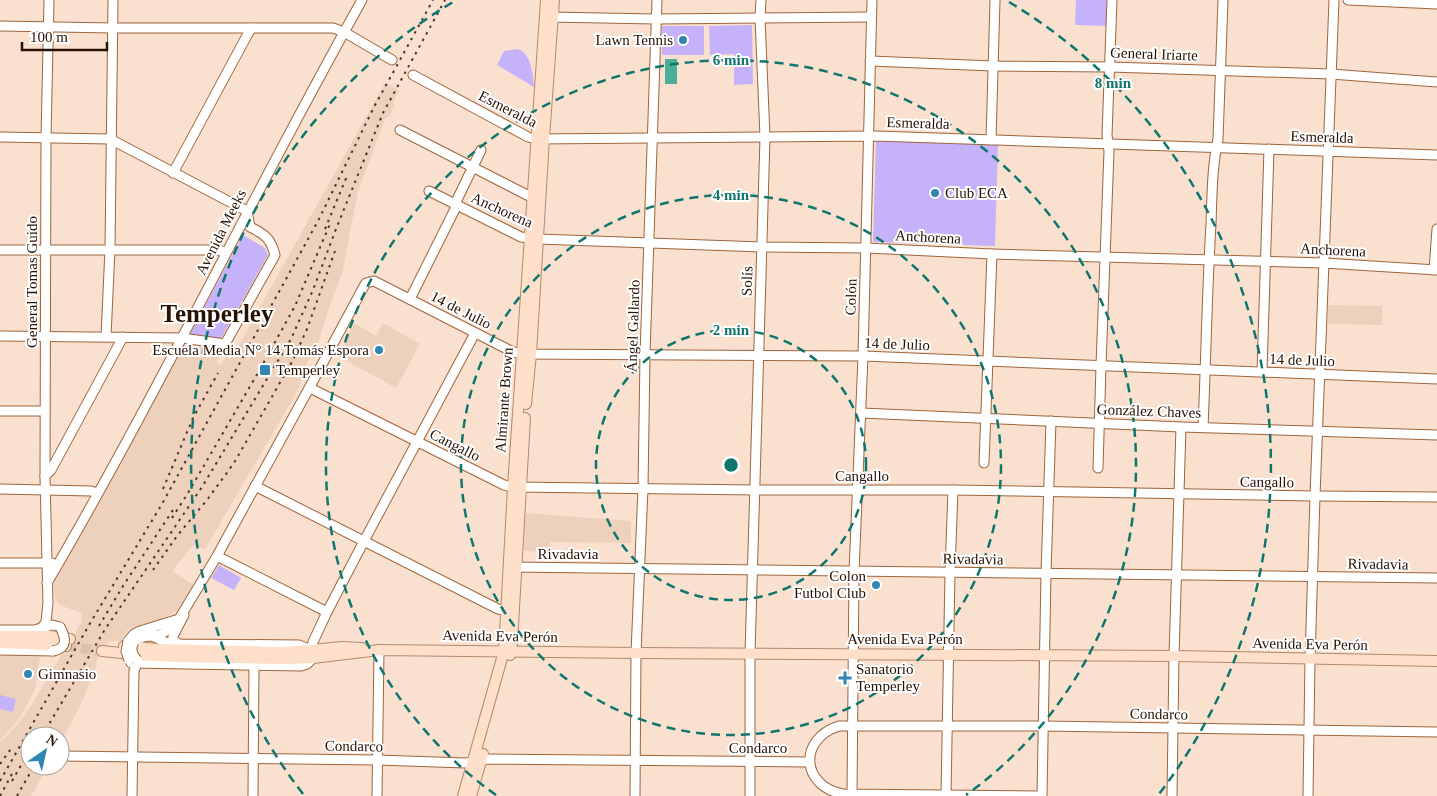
<svg xmlns="http://www.w3.org/2000/svg" width="1437" height="796" font-family="Georgia,serif">
  <rect width="100%" height="100%" fill="#fae0cf"/>
  <g fill="#edd1bd">
    <polygon points="385,83 399,90 393,103 395,105 389,117 386,117 358,191 342,274 330,305 318,343 307,363 297,392 205,549 193,545 172,571 195,586 181,609 159,620 129,628 120,641 109,641 96,662 97,665 81,704 60,743 60,736 30,736 30,766 48,766 31,796 0,796 0,743 17,725 32,704 82,621 81,613 60,605 55,598 53,576 61,569 183,345 201,347 210,352 212,348 220,352 219,354 221,355 216,362 221,365 226,357 231,359"/>
    <polygon points="1328,305 1382,306 1382,325 1328,324"/>
    <polygon points="354,323 376,336 383,323 420,344 396,388 338,356"/>
    <polygon points="525,513 631,521 631,543 550,542 550,552 524,551"/>
    <polygon points="0,654 40,657 35,690 19,719 0,740"/>
  </g>
  <g fill="#c6b2fb">
    <polygon points="1076,0 1108,0 1108,26 1075,25"/>
    <polygon points="752,25 753,84 734,85 734,54 710,55 709,26"/>
    <rect x="662" y="26" width="42" height="29"/>
    <path d="M518 49C531 53 533 75 534 87L497 65 504 51Z"/>
    <polygon points="876,140 998,145 995,246 873,242"/>
    <polygon points="243,235 265,248 268,255 220,340 190,334"/>
    <polygon points="219,565 241,578 234,590 211,578"/>
    <polygon points="0,695 16,699 13,712 0,709"/>
  </g>
  <rect fill="#4bae99" x="665" y="59" width="12" height="25"/>
  <g fill="none" stroke-linecap="round" stroke-linejoin="round">
    <polyline stroke="#dac1b0" stroke-width="10" stroke-dasharray="10 5" stroke-linecap="butt" points="66,646 102,651"/>
    <g stroke="#9e653b" stroke-width="11">
      <g id="minor">
        <polyline points="1348,0 1437,4"/>
        <polyline points="548,17 656,19 871,17"/>
        <polyline points="0,26 113,28 333,28 344,32 392,60"/>
        <polyline points="870,61 993,66 1110,67 1331,74 1437,82"/>
        <polyline points="413,75 528,137 536,139 875,136 1437,155"/>
        <polyline points="400,130 533,198"/>
        <polyline points="0,137 110,139 247,211"/>
        <polyline points="991,140 995,0"/>
        <polyline points="173,173 251,28"/>
        <polyline points="429,191 521,237 538,239 762,247 866,248 992,254 1324,263 1437,270"/>
        <polyline points="455,204 481,150"/>
        <polyline points="0,250 217,250 226,252"/>
        <polyline points="1434,270 1437,229"/>
        <polyline points="410,299 457,205"/>
        <path d="M0 336 182 338 225 344 275 255C271 239 265 234 250 227L247 211"/>
        <polyline points="106,337 110,249 113,0"/>
        <polyline points="1262,372 1269,149"/>
        <polyline points="310,388 504,485 513,487 756,490 953,490 1315,496 1437,497"/>
        <polyline points="0,411 45,411"/>
        <polyline points="861,413 1181,427 1437,435"/>
        <path d="M1203 427C1206 359 1207 291 1211 224 1212 196 1212 167 1218 139L1223 0"/>
        <polyline points="984,463 992,254"/>
        <polyline points="1098,468 1101,366 1109,151 1107,135 1112,0"/>
        <polyline points="45,476 51,470 123,337"/>
        <polyline points="255,486 498,609 506,611"/>
        <polyline points="0,489 91,491 98,493"/>
        <polyline points="217,556 327,612"/>
        <polyline points="0,563 52,563"/>
        <polyline points="510,567 1437,578"/>
        <path d="M47 583C159 392 254 192 362 0"/>
        <polyline points="41,629 46,622 48,603 45,476 46,138 49,0"/>
        <polyline points="0,630 34,630 52,625 60,627"/>
        <polyline points="152,636 165,642 179,644 299,645 311,650 313,642 327,612 364,541 475,333"/>
        <polyline points="128,641 134,634 140,631 179,619 217,556 319,370 364,286 366,283 374,281 513,352 523,354 863,356 1437,379"/>
        <path d="M134 642C142 635 149 637 159 635 166 633 171 627 176 622"/>
        <polyline points="179,644 173,640 173,636 184,615"/>
        <polyline points="0,650 53,651"/>
        <polyline points="131,663 301,666 307,664 313,658"/>
        <polyline points="60,756 377,760 466,763 487,759 808,762"/>
        <polyline points="132,796 134,671 137,663 137,660"/>
        <polyline points="253,796 254,665"/>
        <polyline points="377,796 379,650"/>
        <polyline points="635,796 636,653 643,488 645,355 657,0"/>
        <polyline points="750,796 750,654 765,137 760,18 761,0"/>
        <polyline points="852,796 854,572 863,356 872,0"/>
        <polyline points="946,796 950,572 953,490"/>
        <path d="M1039 796 843 794C801 786 798 739 839 726H1043L1437 732"/>
        <polyline points="1042,796 1046,573 1051,421"/>
        <polyline points="1172,796 1174,656 1181,427"/>
        <polyline points="1308,796 1310,660 1315,496 1334,0"/>
      </g>
    </g>
    <g stroke="#b2896d" stroke-width="12">
      <g id="major">
        <polyline points="526,404 531,354 544,138 554,0"/>
        <polyline points="0,636 50,636 70,639"/>
        <polyline points="0,643 66,646"/>
        <polyline points="124,646 157,649 283,652 311,650 342,647 362,648"/>
        <polyline points="102,651 141,655 172,657 286,659 313,658 379,650 636,653 1174,656 1437,661"/>
        <polyline points="510,655 512,643 525,418"/>
        <polyline points="463,796 504,651 513,487 546,0"/>
        <polyline points="471,796 483,754"/>
      </g>
    </g>
    <use href="#minor" stroke="#fff" stroke-width="9"/>
    <use href="#major" stroke="#fddfca" stroke-width="10"/>
    <g stroke="#4d3626" stroke-width="2" stroke-dasharray="2.5 5" stroke-linecap="butt">
      <polyline points="325,229 347,176"/>
      <polyline points="163,489 193,418 218,373"/>
      <polyline points="172,518 188,493 259,371 295,306 330,224"/>
      <polyline points="153,570 177,536 207,500 234,463 293,360 307,329 335,251"/>
      <polyline points="99,626 123,586 173,510"/>
      <polyline points="42,736 104,631 202,487 291,339 313,290 336,229 383,113 445,0"/>
      <polyline points="0,764 13,746"/>
      <polyline points="0,781 89,625 162,504 318,221 374,107 433,0"/>
      <polyline points="12,781 30,750"/>
      <polyline points="0,796 12,774"/>
      <polyline points="17,796 34,766"/>
    </g>
    <g stroke="#9e653b" stroke-width="11" stroke-linecap="butt">
      <g id="minor-bridge">
        <polyline points="128,641 126,651 129,660"/>
        <path d="M134 642C130 649 132 654 137 660"/>
        <path d="M53 651C68 648 66 638 60 627"/>
      </g>
    </g>
    <use href="#minor-bridge" stroke="#fff" stroke-width="9"/>
  </g>
  <g fill="none" stroke="#0f766e" stroke-width="2.5" stroke-dasharray="9 6">
    <circle cx="731" cy="465" r="135"/>
    <circle cx="731" cy="465" r="270"/>
    <path d="M496 795A405 405 0 1 1 966 795"/>
    <path d="M303 794A540 540 0 0 1 453 2M1009 2A540 540 0 0 1 1159 794"/>
  </g>
  <g fill="#2f86b5" stroke="#fff" stroke-width="2">
    <circle cx="683" cy="40" r="5"/>
    <circle cx="935" cy="193" r="5"/>
    <circle cx="379" cy="350" r="5"/>
    <rect x="259" y="364" width="12" height="12" rx="2.5"/>
    <circle cx="876" cy="585" r="5"/>
    <circle cx="28" cy="674" r="5"/>
    <path d="M842.5 670.5h5v5h5v5h-5v5h-5v-5h-5v-5h5z"/>
  </g>
  <g text-anchor="middle" stroke-width="4" stroke-linejoin="round" paint-order="stroke">
    <g font-size="15" fill="#281102" stroke="#fff" text-anchor="start">
      <text x="673" y="45" text-anchor="end">Lawn Tennis</text>
      <text x="945" y="198">Club ECA</text>
      <text x="369" y="355" text-anchor="end">Escuela Media N° 14 Tomás Espora</text>
      <text x="276" y="375">Temperley</text>
      <text x="866" y="581" text-anchor="end">Colon<tspan x="866" dy="17">Futbol Club</tspan></text>
      <text x="856" y="674">Sanatorio<tspan x="856" dy="17">Temperley</tspan></text>
      <text x="38" y="679">Gimnasio</text>
    </g>
    <g font-size="15" fill="#281102" stroke="#fff">
      <text transform="translate(1154 54) rotate(2)" y="5">General Iriarte</text>
      <text transform="translate(508 109) rotate(27)" y="5">Esmeralda</text>
      <text transform="translate(918 123) rotate(2)" y="5">Esmeralda</text>
      <text transform="translate(1322 137) rotate(2)" y="5">Esmeralda</text>
      <text transform="translate(502 210) rotate(24)" y="5">Anchorena</text>
      <text transform="translate(221 232) rotate(-63)" y="5">Avenida Meeks</text>
      <text transform="translate(928 237) rotate(3)" y="5">Anchorena</text>
      <text transform="translate(1333 250) rotate(3)" y="5">Anchorena</text>
      <text transform="translate(747 281) rotate(-88)" y="5">Solís</text>
      <text transform="translate(32 282) rotate(-90)" y="5">General Tomas Guido</text>
      <text transform="translate(851 297) rotate(-88)" y="5">Colón</text>
      <text transform="translate(461 310) rotate(27)" y="5">14 de Julio</text>
      <text transform="translate(633 326) rotate(-88)" y="5">Ángel Gallardo</text>
      <text transform="translate(897 344) rotate(2)" y="5">14 de Julio</text>
      <text transform="translate(1302 360) rotate(2)" y="5">14 de Julio</text>
      <text transform="translate(504 400) rotate(-86)" y="5">Almirante Brown</text>
      <text transform="translate(1149 411) rotate(2)" y="5">González Chaves</text>
      <text transform="translate(455 445) rotate(27)" y="5">Cangallo</text>
      <text x="862" y="481">Cangallo</text>
      <text transform="translate(1267 482) rotate(1)" y="5">Cangallo</text>
      <text x="568" y="559">Rivadavia</text>
      <text transform="translate(973 559) rotate(1)" y="5">Rivadavia</text>
      <text transform="translate(1378 564) rotate(1)" y="5">Rivadavia</text>
      <text transform="translate(500 636) rotate(1)" y="5">Avenida Eva Perón</text>
      <text x="905" y="644">Avenida Eva Perón</text>
      <text transform="translate(1310 644) rotate(1)" y="5">Avenida Eva Perón</text>
      <text transform="translate(1159 714) rotate(1)" y="5">Condarco</text>
      <text transform="translate(354 746) rotate(1)" y="5">Condarco</text>
      <text x="758" y="753">Condarco</text>
    </g>
    <g font-size="25" font-weight="bold" fill="#281102" stroke="#fff">
      <text x="217" y="322">Temperley</text>
    </g>
  </g>
  <circle cx="731" cy="465" r="8" fill="#0f766e" stroke="#fff" stroke-width="2.5"/>
  <g font-size="15" text-anchor="middle" font-weight="bold" fill="#0f766e" stroke="#fff" stroke-width="4" stroke-linejoin="round" paint-order="stroke">
    <text x="731" y="65">6 min</text>
    <text x="1113" y="88">8 min</text>
    <text x="731" y="200">4 min</text>
    <text x="731" y="335">2 min</text>
  </g>
  <g transform="translate(45 751) rotate(34)"><circle r="24" fill="#ffffff" stroke="#a9a09a"/>
  <path d="M0-4L9 19L0 12L-9 19Z" fill="#2f86b5"/>
  <text y="-8" font-size="14" font-weight="bold" text-anchor="middle" fill="#281102">N</text>
  </g>
  <path d="M22 42v8h85v-8" fill="none" stroke="#281102" stroke-width="2.5"/>
  <text x="30" y="42" font-size="15" fill="#281102" stroke="#ffffff" stroke-width="4" paint-order="stroke">100 m</text>
</svg>
